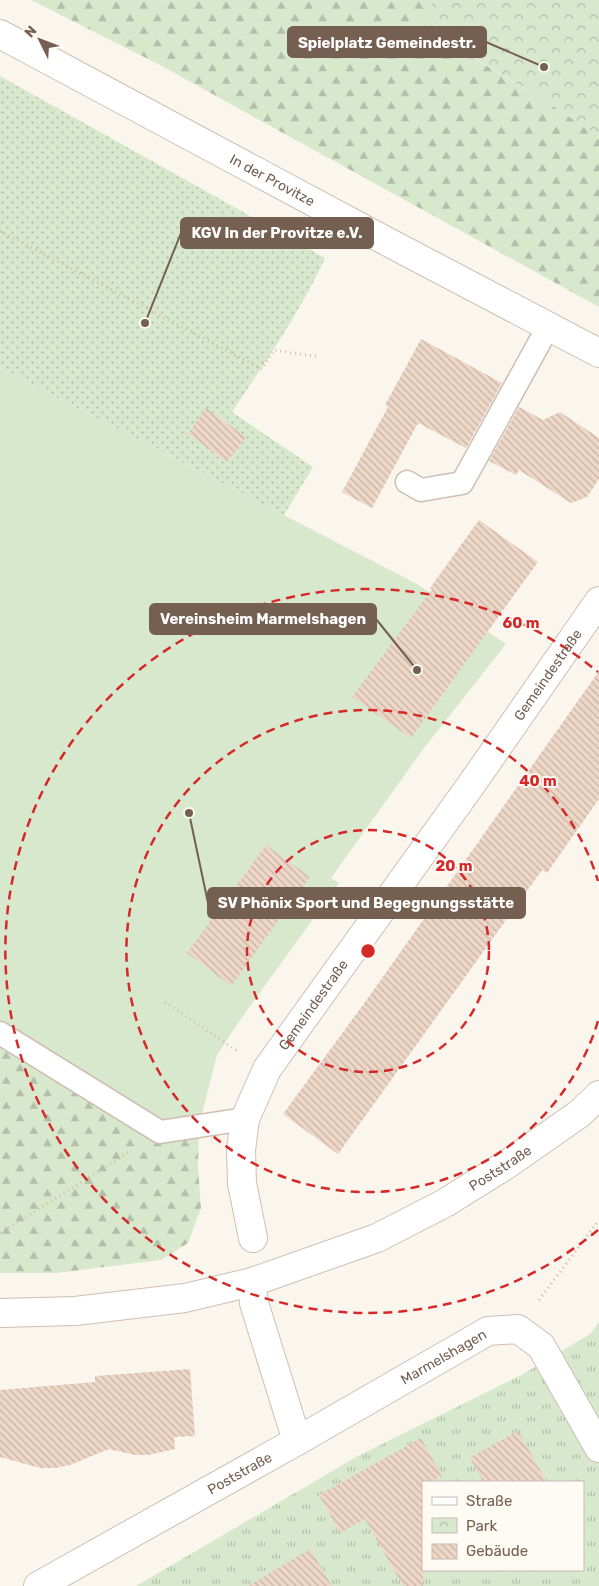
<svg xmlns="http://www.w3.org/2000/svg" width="599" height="1586" font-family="Rubik,sans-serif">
  <defs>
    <pattern id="grass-tufts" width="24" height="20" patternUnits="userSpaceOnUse" patternTransform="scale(1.25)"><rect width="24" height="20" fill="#d7e8cc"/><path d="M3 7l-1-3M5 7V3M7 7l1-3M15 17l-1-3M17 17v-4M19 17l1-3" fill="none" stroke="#b3bfa8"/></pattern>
    <pattern id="forest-firs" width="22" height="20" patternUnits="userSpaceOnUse" patternTransform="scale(1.25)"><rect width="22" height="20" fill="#d7e8cc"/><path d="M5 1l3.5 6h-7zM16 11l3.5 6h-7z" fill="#b3bfa8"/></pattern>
    <pattern id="park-crowns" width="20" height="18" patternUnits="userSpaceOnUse" patternTransform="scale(1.25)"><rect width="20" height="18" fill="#d7e8cc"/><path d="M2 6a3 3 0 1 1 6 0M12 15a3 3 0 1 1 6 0" fill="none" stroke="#b3bfa8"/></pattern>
    <pattern id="garden-dots" width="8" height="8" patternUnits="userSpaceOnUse" patternTransform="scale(1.25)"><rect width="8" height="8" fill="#d7e8cc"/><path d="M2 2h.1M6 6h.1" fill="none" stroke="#b3bfa8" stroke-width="1.8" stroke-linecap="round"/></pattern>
    <pattern id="building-back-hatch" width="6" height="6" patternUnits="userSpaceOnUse" patternTransform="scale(1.25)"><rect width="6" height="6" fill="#eed7c7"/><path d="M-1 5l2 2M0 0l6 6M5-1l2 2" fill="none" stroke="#c5b2a4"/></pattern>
  </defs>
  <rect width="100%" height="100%" fill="#fbf6ed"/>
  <path fill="url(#grass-tufts)" fill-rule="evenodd" d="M599 1322V1586H136L358 1456 523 1374 590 1334ZM423 1482H583V1570H423Z"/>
  <g fill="url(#forest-firs)">
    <polygon points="31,0 434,0 421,26 558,109 599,137 599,307 158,64"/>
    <polygon points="0,1045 199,1125 198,1167 201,1208 188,1243 161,1260 56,1273 0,1273"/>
  </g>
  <polygon fill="url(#park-crowns)" points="434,0 599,0 599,137 558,109 420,25"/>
  <path fill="url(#garden-dots)" d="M0 76 325 258C300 313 265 362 232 412L313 467 284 515 0 368Z"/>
  <polygon fill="#d7e8cc" points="0,368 417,584 506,644 424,748 331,878 339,883 240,1020 217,1055 199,1125 157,1142 0,1045"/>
  <g fill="url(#building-back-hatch)">
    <polygon points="421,339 502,383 466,448 418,423 372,508 342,492 388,407 385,405"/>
    <polygon points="519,407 543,420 560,412 599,438 599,479 587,497 571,503 519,470 516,475 489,461"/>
    <polygon points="206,408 246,437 227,462 188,434"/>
    <polygon points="479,520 538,562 411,738 352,697 432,589 430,588"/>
    <polygon points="599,671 599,799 547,873 542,870 338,1154 283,1114 368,998"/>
    <polygon points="266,845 310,877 231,986 187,953"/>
    <polygon points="190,1369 195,1436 174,1437 175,1449 148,1455 135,1455 109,1449 70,1465 56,1468 40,1468 0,1457 0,1390 95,1382 95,1376"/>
    <polygon points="518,1431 547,1482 483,1482 470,1458"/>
    <polygon points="421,1438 442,1476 430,1482 423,1482 423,1586 403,1586 365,1519 340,1533 319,1495"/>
    <polygon points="310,1549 332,1586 248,1586"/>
  </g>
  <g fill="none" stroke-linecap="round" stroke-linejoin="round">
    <g stroke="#cdbfb3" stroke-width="25">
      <g id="service">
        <polyline points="407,482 421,490 462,483 548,327"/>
        <polyline points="0,1033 160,1132 245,1119"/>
      </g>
    </g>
    <g stroke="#cdbfb3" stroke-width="30">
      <g id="minor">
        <path id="s1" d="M0 34 386 241 599 353"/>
        <path id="s2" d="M253 1238 242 1183 241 1150 245 1119 267 1069 471 785 599 601"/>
        <path id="s3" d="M297 1441 488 1331 518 1329 541 1346 599 1448"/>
        <path id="s4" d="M38 1586 297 1441 254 1303 252 1282"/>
      </g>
    </g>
    <g stroke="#cdbfb3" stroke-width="30">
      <g id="tertiary">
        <path id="s5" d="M0 1313 75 1311 185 1298 252 1282 377 1238 445 1203 506 1165 579 1114 599 1095"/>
      </g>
    </g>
    <g stroke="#d4bbaa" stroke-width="3" stroke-dasharray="1 4" stroke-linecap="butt">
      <polyline points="0,231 262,369 274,350 319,357"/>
      <polyline points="165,1002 237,1051"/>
      <polyline points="0,1233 129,1152"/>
      <polyline points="539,1300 599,1220"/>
    </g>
    <use href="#service" stroke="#fff" stroke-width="22"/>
    <use href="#minor" stroke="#fff" stroke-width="28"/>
    <use href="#tertiary" stroke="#fff" stroke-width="28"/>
  </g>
  <g fill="none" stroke="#d62828" stroke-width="2.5" stroke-dasharray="9 6">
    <circle cx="368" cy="951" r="121"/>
    <path d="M598 1021A241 241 0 1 1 598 881"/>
    <path d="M598 1230A362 362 0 1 1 598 672"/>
  </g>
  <g text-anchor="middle" stroke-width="4" stroke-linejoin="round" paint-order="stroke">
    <g font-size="14" fill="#755f51" stroke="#fefaf4">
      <text dy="5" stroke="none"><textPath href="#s1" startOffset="309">In der Provitze</textPath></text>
      <text dy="5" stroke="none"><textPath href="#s2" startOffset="659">Gemeindestraße</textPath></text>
      <text dy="5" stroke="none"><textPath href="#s2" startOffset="254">Gemeindestraße</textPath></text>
      <text dy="5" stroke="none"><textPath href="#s5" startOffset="529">Poststraße</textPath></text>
      <text dy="5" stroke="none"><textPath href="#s3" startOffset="169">Marmelshagen</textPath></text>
      <text dy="5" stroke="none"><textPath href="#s4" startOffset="231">Poststraße</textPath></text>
    </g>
  </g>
  <circle cx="368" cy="951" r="8" fill="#d62828" stroke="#fefaf4" stroke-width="2.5"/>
  <g font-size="15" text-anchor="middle" font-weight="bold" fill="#d62828" stroke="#fefaf4" stroke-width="4" stroke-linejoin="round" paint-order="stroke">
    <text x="521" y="628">60 m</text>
    <text x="538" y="786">40 m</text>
    <text x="454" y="871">20 m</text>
  </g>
  <path fill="none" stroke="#755f51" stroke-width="2" d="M544 67L486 42M145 323L181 233M417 670L376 619M189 813L208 903"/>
  <g fill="#755f51" stroke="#fefaf4" stroke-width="2">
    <circle cx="544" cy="67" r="5"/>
    <circle cx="145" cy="323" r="5"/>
    <circle cx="417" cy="670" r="5"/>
    <circle cx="189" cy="813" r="5"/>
  </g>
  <g fill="#755f51" stroke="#755f51" stroke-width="2">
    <rect x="288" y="27" width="198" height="30" rx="5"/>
    <rect x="181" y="218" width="192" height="30" rx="5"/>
    <rect x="150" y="604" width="226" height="30" rx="5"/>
    <rect x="208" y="888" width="317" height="30" rx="5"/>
  </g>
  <g font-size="15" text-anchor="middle" font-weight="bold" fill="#fff">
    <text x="387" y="48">Spielplatz Gemeindestr.</text>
    <text x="277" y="238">KGV In der Provitze e.V.</text>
    <text x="263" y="624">Vereinsheim Marmelshagen</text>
    <text x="366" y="908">SV Phönix Sport und Begegnungsstätte</text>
  </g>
  <rect x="422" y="1481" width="162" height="90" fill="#fefaf4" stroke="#c7bcb3"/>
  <rect x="432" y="1497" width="25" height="8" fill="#ffffff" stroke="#c7bcb3"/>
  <text x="466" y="1506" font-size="15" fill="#755f51">Straße</text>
  <rect x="432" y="1518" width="25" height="15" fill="url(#park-crowns)" stroke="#c7bcb3"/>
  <text x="466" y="1531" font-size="15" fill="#755f51">Park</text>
  <rect x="432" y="1544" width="25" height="15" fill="url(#building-back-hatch)" stroke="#c7bcb3"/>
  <text x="466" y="1556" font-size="15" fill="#755f51">Gebäude</text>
  <g transform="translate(40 40) rotate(312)" stroke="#fefaf4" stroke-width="4" paint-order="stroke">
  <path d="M0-4L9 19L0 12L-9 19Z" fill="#755f51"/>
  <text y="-8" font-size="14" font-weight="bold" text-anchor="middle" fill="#755f51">N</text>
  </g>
</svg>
